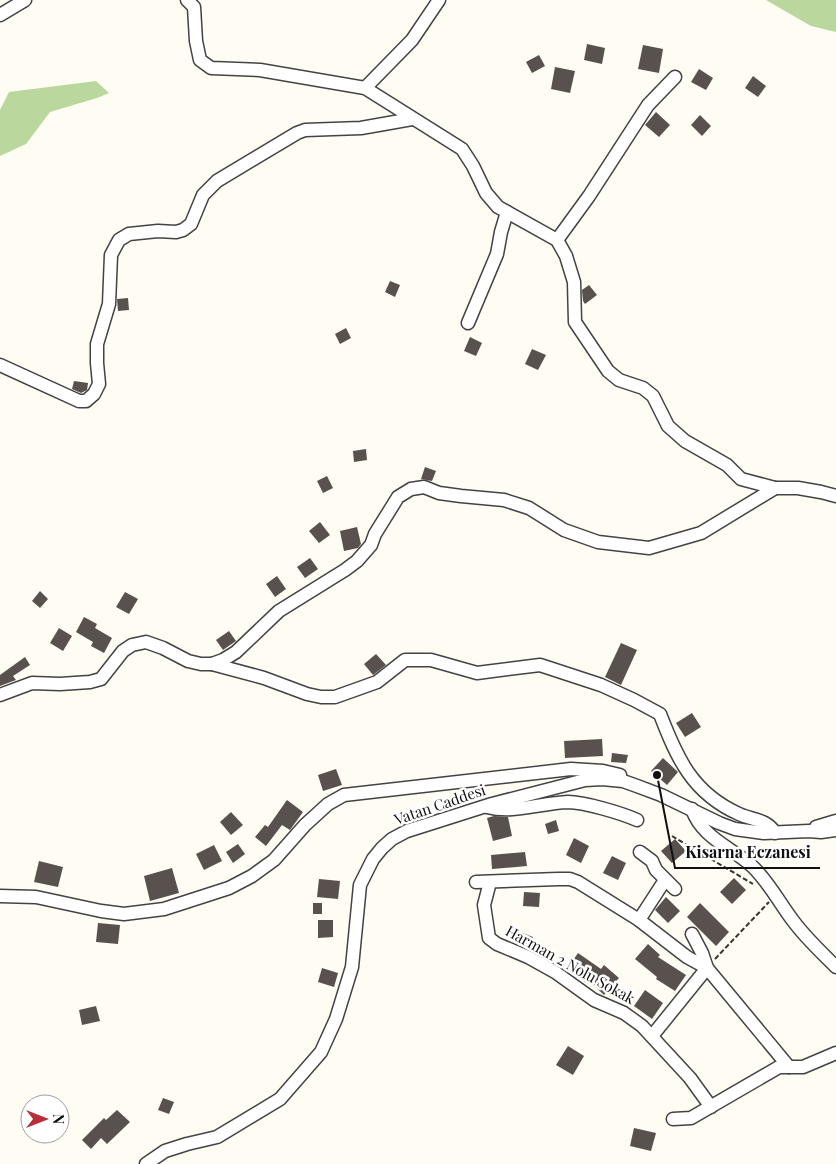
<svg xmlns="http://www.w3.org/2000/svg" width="836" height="1164" font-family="'Playfair Display',serif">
  <rect width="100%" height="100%" fill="#fefcf3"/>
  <g fill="#bad79e">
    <polygon points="766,0 836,0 836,32 811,26"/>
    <polygon points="96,81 109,93 97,98 50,112 26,144 0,156 0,110 9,92"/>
  </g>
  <g fill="#58514d">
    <polygon points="587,44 605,48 602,64 584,60"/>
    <polygon points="643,45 663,49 659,73 638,69"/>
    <polygon points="539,55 545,66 532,73 526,62"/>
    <polygon points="555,67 575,71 570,93 551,89"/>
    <polygon points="699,69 713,78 706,90 691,82"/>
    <polygon points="753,76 766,86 758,97 745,88"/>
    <polygon points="656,112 670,125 659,137 645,125"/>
    <polygon points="700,115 711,126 702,136 691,125"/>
    <polygon points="390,281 400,285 395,297 385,292"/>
    <polygon points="589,285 597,295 585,304 583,301 582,290"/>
    <polygon points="128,298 129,310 118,311 117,299"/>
    <polygon points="346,328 351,338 340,344 335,334"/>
    <polygon points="470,337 482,343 476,356 464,351"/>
    <polygon points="532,349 546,355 538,370 525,364"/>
    <polygon points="74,381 88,383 87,390 81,393 72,389"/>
    <polygon points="366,449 367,460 354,462 353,451"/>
    <polygon points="425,467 436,471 432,481 421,479"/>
    <polygon points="327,476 333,488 323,493 317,481"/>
    <polygon points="320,522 330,535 319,543 309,531"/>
    <polygon points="357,527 361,544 358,548 344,551 340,531"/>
    <polygon points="310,558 318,569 305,578 297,567"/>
    <polygon points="277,576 286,589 275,597 266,584"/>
    <polygon points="40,591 48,599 40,608 32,601"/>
    <polygon points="125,592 138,599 129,614 116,607"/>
    <polygon points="84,617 97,624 95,628 112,638 104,653 91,646 93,642 76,632"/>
    <polygon points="59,628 72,636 63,651 50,643"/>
    <polygon points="229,631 236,641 223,650 216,640"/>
    <polygon points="621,643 637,650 621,685 605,677"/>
    <polygon points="376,654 386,665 373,675 364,664"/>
    <polygon points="25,657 30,665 13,676 16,680 0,686 0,675"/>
    <polygon points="692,713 701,727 685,737 676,723"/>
    <polygon points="602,739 603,756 565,758 564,741"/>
    <polygon points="612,753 628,755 626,763 611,762"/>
    <polygon points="663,758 678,772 667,785 651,771"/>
    <polygon points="336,769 342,785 323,791 318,775"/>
    <polygon points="287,800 303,812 290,830 282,825 266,846 255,837 265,825 268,827"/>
    <polygon points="231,812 243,825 231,835 220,822"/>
    <polygon points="494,816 508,817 512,836 493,841 487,818"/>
    <polygon points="556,820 559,831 548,834 545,824"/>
    <polygon points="574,838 589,846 581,863 566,855"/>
    <polygon points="675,839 686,851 672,863 661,851"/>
    <polygon points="238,844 245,854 233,863 226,852"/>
    <polygon points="214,845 222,861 204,870 196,854"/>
    <polygon points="525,852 527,866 492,869 491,855"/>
    <polygon points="612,856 626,863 618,880 603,873"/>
    <polygon points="39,861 63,867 58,887 34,882"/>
    <polygon points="172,868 179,893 150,901 144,876"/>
    <polygon points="734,878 746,890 732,904 720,892"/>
    <polygon points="319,879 340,881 338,899 317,897"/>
    <polygon points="524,892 540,893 539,907 523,906"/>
    <polygon points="666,897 680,911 668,923 655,910"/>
    <rect x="313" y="903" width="9" height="11"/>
    <polygon points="700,903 729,932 716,946 687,917"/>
    <polygon points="318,920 333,920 333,937 318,938"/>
    <polygon points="98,923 120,925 118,944 96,942"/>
    <polygon points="520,932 533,937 528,948 515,943"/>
    <polygon points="648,944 660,955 658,957 686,975 675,991 656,979 657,977 635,959"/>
    <polygon points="578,953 601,969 604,965 619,978 604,995 587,979 585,982 567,969"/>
    <polygon points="322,968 338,973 334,987 318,982"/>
    <polygon points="645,990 663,1003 652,1019 634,1006"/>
    <polygon points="96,1006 100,1021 82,1025 79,1010"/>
    <polygon points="568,1046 584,1056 573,1075 556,1065"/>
    <polygon points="163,1098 174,1102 169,1114 158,1110"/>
    <polygon points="117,1110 130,1122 107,1144 101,1138 91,1149 82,1140 104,1118 106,1120"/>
    <polygon points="634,1128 656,1133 651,1151 630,1146"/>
  </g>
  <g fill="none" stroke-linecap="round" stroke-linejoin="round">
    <g stroke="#434343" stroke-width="15">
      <g id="minor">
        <polyline points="187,0 194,7 196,41 200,60 211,68 260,70 365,88 462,149 473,166 486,193 498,207 557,240 566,256 574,282 575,322 608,371 619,380 643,388 653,396 668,426 685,441 727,465 741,479 775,488 798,488 821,492 836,496"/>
        <polyline points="0,15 25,0"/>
        <polyline points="365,88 412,40 439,0"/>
        <polyline points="557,240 589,196 648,105 675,77"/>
        <polyline points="468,323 497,254 501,232 507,212"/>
        <polyline points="0,365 79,401 86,401 94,394 99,384 97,363 97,344 109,304 111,255 119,240 129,234 158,231 176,232 183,230 191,224 203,195 217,181 297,133 305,130 361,128 412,119"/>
        <path d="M212 664 264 678 307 694 321 697H335L377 682 405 660H431L477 673 540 665 601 685 634 700 660 714C677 758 692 793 739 814 752 820 767 819 775 833"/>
        <polyline points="0,695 32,683 60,684 90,682 101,679 123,651 132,645 146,642 163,648 188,661 201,664 212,664 223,660 236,652 279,611 345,570 357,561 371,545 375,534 398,497 411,489 424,487 439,493 461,496 504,500 529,508 564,530 598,542 649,548 701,533 775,488"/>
        <path d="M487 807C514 814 540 803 568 802 584 802 621 813 637 820"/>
        <path d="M692 809C702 838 731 847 752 866 769 882 780 904 794 922 806 938 821 952 836 967"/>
        <polyline points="816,827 836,821"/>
        <polyline points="640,852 652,861 656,870 675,889"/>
        <polyline points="476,882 558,879 570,879 578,882 639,920 687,957 707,968 789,1067"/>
        <polyline points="490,882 484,905 489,938 497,944 528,957 555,972 594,1000 624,1013 642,1026 690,1078 711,1107"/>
        <polyline points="0,896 36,897 101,911 124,914 164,909 229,888 252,876 274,860 305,825 328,804 344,795 571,769 603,771 620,775"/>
        <polyline points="639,920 665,880"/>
        <polyline points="692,934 702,953 707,968"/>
        <polyline points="652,1036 707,968"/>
        <polyline points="673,1119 691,1118 779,1067 803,1067 836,1053"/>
        <polyline points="146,1164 165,1151 187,1144 217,1137 280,1099 321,1052 336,1019 352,967 360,885 373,859 382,848 392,839 407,831 492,804 585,780 602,779 623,781 637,786 661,795 719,823 735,829 764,833 809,831 821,832 836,830"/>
      </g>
    </g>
    <g stroke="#323232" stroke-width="2" stroke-dasharray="5 2.5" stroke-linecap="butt">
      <polyline points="672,836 753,884"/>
      <polyline points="715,959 769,902"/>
    </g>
    <use href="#minor" stroke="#fff" stroke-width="12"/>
  </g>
  <g text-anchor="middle" stroke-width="5" stroke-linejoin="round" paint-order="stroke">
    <g font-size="15" fill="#101010" stroke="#fff">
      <text transform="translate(440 805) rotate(-19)" y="5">Vatan Caddesi</text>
      <text transform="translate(570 965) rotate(29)" y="5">Harman 2 Nolu Sokak</text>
    </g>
  </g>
  <path fill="none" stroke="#101010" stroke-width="2" d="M657 775L675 868H820"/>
  <circle fill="#101010" stroke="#fff" stroke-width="2" cx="657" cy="775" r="5"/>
  <g font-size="16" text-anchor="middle" font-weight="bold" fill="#101010" stroke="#fff" stroke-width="5" stroke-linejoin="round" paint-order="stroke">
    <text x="748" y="858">Kisarna Eczanesi</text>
  </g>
  <g transform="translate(45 1119) rotate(90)"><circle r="24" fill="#ffffff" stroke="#9f9f9f"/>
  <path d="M0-4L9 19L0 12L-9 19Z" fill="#b92f39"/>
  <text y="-8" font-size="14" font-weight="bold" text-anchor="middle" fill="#101010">N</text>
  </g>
</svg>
